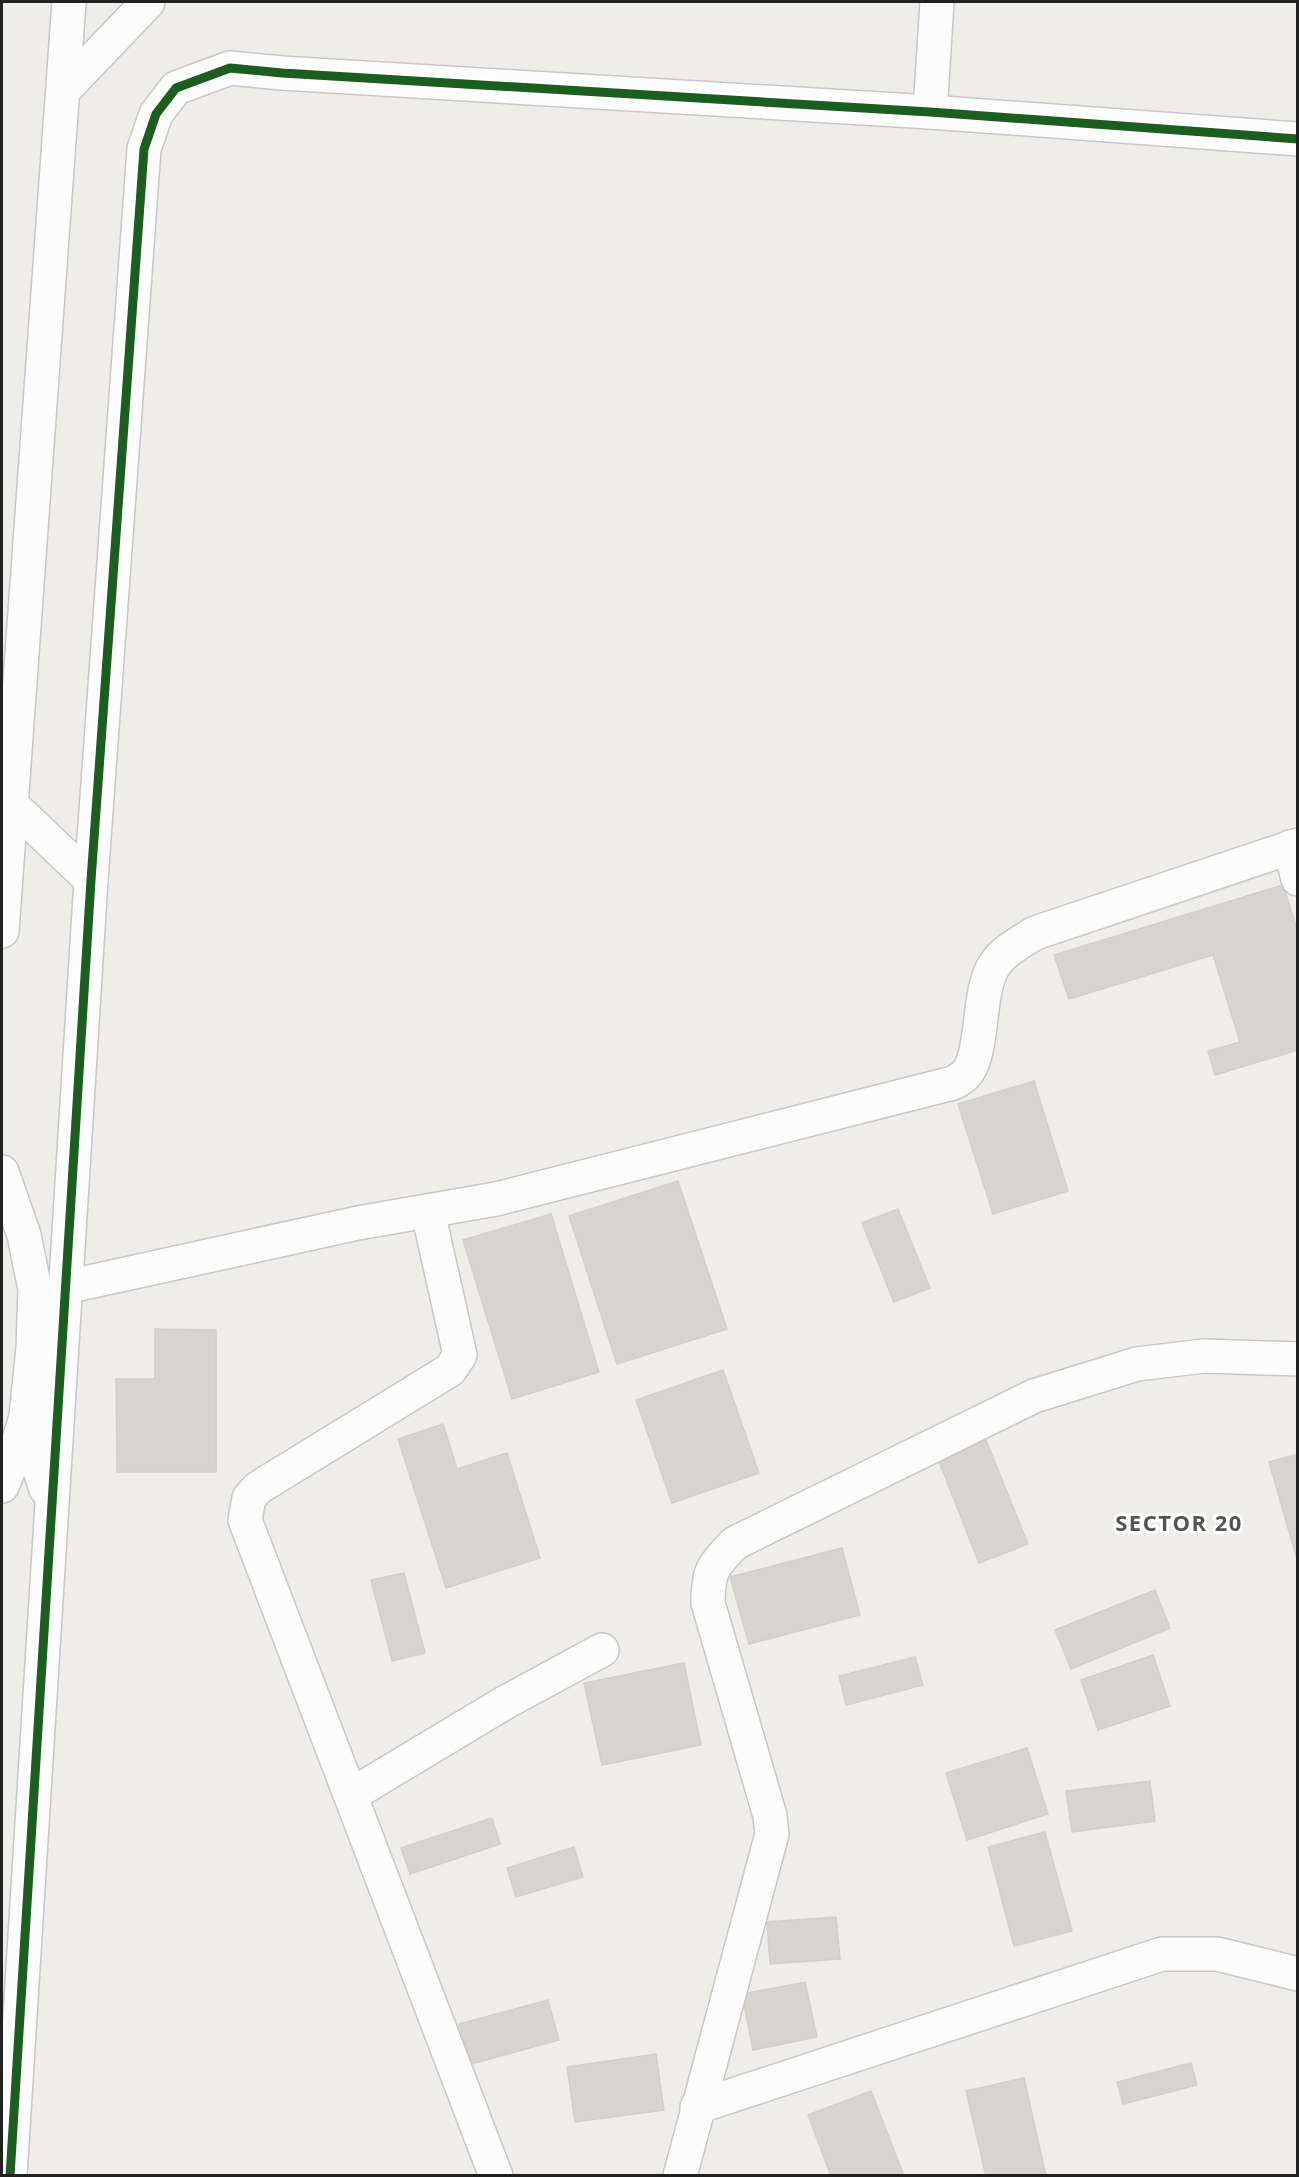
<svg xmlns="http://www.w3.org/2000/svg" width="1299" height="2177" font-family="'Open Sans',sans-serif">
  <rect width="100%" height="100%" fill="#efedea"/>
  <g fill="#d6d3d1" stroke="#d2cfcb" stroke-width="1.5">
    <polygon points="1283,885 1298,932 1298,1050 1215,1075 1208,1051 1240,1042 1213,955 1069,999 1054,955"/>
    <polygon points="1034,1081 1068,1191 993,1214 958,1104"/>
    <polygon points="678,1181 727,1329 617,1364 569,1216"/>
    <polygon points="898,1209 930,1288 894,1302 862,1223"/>
    <polygon points="551,1214 599,1372 512,1399 463,1240"/>
    <polygon points="155,1329 216,1330 216,1472 117,1472 116,1379 155,1379"/>
    <polygon points="723,1370 759,1473 672,1503 636,1400"/>
    <polygon points="443,1424 457,1469 507,1453 540,1558 446,1588 398,1439"/>
    <polygon points="986,1440 1028,1544 979,1563 938,1459"/>
    <polygon points="1298,1454 1298,1556 1296,1556 1269,1462"/>
    <polygon points="842,1548 860,1615 749,1644 730,1577"/>
    <polygon points="404,1573 425,1653 392,1661 371,1580"/>
    <polygon points="1155,1590 1170,1628 1071,1669 1055,1630"/>
    <polygon points="1153,1655 1170,1706 1098,1730 1081,1680"/>
    <polygon points="915,1657 923,1685 846,1705 839,1676"/>
    <polygon points="684,1663 701,1745 602,1765 584,1683"/>
    <polygon points="1027,1748 1048,1814 967,1840 946,1773"/>
    <polygon points="1150,1781 1155,1821 1072,1832 1066,1791"/>
    <polygon points="492,1818 500,1844 410,1874 401,1848"/>
    <polygon points="1045,1832 1072,1931 1014,1946 988,1847"/>
    <polygon points="574,1847 583,1877 516,1897 507,1868"/>
    <polygon points="836,1917 840,1959 770,1964 767,1922"/>
    <polygon points="805,1982 817,2037 753,2050 742,1994"/>
    <polygon points="548,2000 559,2040 471,2064 459,2024"/>
    <polygon points="656,2054 664,2110 575,2122 567,2067"/>
    <polygon points="1191,2063 1197,2085 1123,2104 1117,2082"/>
    <polygon points="1024,2078 1046,2176 986,2176 966,2091"/>
    <polygon points="871,2091 904,2176 831,2176 808,2115"/>
  </g>
  <g fill="none" stroke-linecap="round" stroke-linejoin="round">
    <g stroke="#c8c7c6" stroke-width="36">
      <g id="minor">
        <polyline points="63,91 148,2"/>
        <polyline points="930,112 937,2"/>
        <polyline points="10,803 91,880"/>
        <polyline points="1290,847 1298,879"/>
        <polyline points="2,931 69,2"/>
        <polyline points="2,1172 24,1235 35,1289 33,1348 26,1416 35,1456 46,1489"/>
        <polyline points="428,1212 460,1355 450,1370 258,1488 249,1498 245,1520 496,2176"/>
        <path d="M66 1287 358 1223 496 1199 953 1083C957 1081 962 1078 965 1075 985 1056 976 992 995 964 1005 950 1021 942 1035 933L1298 845"/>
        <polyline points="2,1486 12,1462 26,1417"/>
        <polyline points="351,1795 506,1702 602,1650"/>
        <polyline points="697,2107 1162,1954 1217,1954 1298,1974"/>
        <polyline points="10,2176 91,880 144,149 156,114 176,88 230,68 282,73 930,112 1298,139"/>
        <path d="M680 2176 772 1834 770 1816 708 1603C708 1570 713 1566 735 1543L1034 1396 1137 1364 1204 1356 1298 1359"/>
      </g>
    </g>
    <use href="#minor" stroke="#fdfcfc" stroke-width="33"/>
    <g stroke="#fff" stroke-width="13">
      <polyline id="cycleway" points="10,2176 91,880 144,149 156,114 176,88 230,68 282,73 930,112 1298,139"/>
    </g>
    <use href="#cycleway" stroke="#1b5e20" stroke-width="9"/>
  </g>
  <g text-anchor="middle" stroke-width="6" stroke-linejoin="round" paint-order="stroke">
    <g font-size="22" font-weight="bold" letter-spacing="1.5" fill="#545454" stroke="#fff">
      <text x="1179" y="1531">SECTOR 20</text>
    </g>
  </g>
  <rect width="1299" height="2177" fill="none" stroke="#212121" stroke-width="6"/>
</svg>
